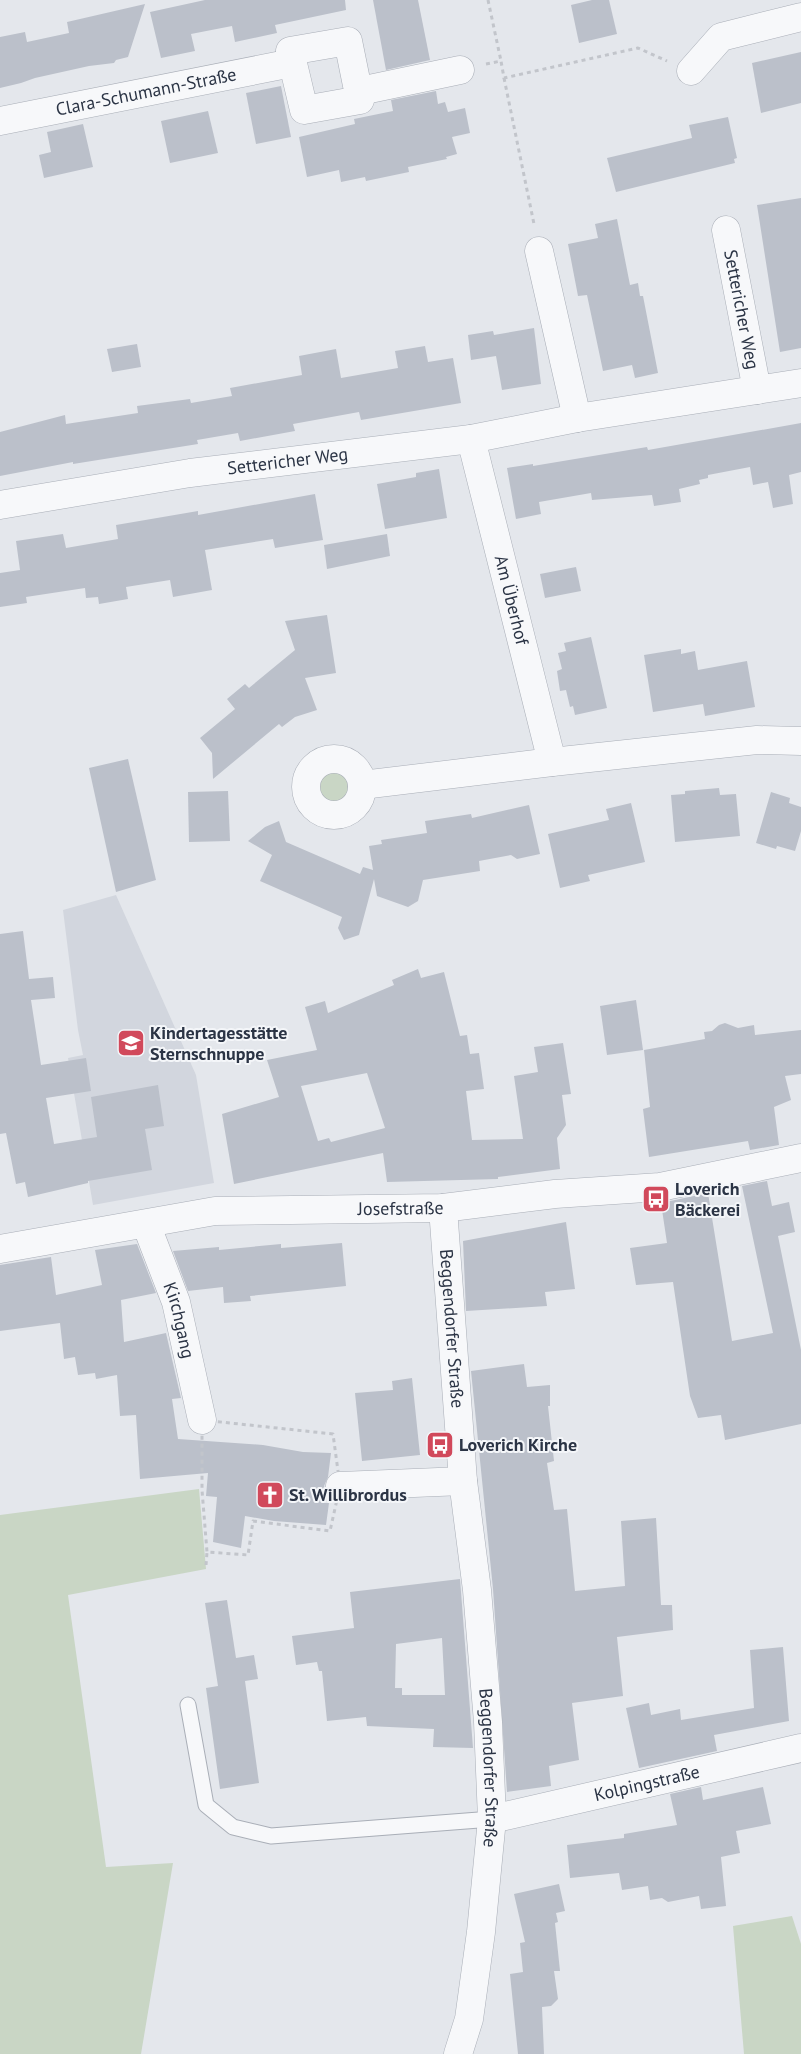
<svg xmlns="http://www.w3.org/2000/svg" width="801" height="2054" font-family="'PT Sans',sans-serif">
  <rect width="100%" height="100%" fill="#e4e7ec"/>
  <polygon fill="#d2d6de" points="116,895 196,1075 214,1183 93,1205 68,1058 83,1055 78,1030 63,910"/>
  <g fill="#c9d6c5">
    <circle cx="334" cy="787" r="15"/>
    <polygon points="199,1489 206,1569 68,1595 106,1867 173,1863 141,2054 0,2054 0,1515"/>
    <polygon points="792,1916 801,1944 801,2054 744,2054 733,1926"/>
  </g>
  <g fill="#bbc0ca" fill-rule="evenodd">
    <polygon points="205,0 345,0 346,10 275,25 277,33 235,42 232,26 191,34 195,51 161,58 150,12"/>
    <polygon points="373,0 418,0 430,60 386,70"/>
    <polygon points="592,0 609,0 617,34 579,43 571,5"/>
    <polygon points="145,4 128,57 116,60 114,63 89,66 35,78 21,83 0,88 0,37 25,32 27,42 69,33 67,22"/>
    <polygon points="801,52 801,103 761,113 752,63"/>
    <polygon points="281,86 291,137 256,144 246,93"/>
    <polygon points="436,91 438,104 445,102 448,112 465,108 470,133 452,137 457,154 446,157 447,159 408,167 409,172 366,181 365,177 341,182 339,170 307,177 299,137 355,124 354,119 393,111 391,100"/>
    <polygon points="208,111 218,153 170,163 161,121"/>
    <polygon points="728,117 737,158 734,159 735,163 616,192 607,158 692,138 689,125"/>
    <polygon points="83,124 93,167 44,178 39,155 51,152 47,132"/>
    <polygon points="801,198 801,348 780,352 757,205"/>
    <polygon points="617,219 630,285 638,283 640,296 643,296 658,373 635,378 632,365 603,371 587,295 578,296 568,244 598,238 595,224"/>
    <polygon points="534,328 541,384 502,390 496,356 471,360 468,335 493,331 494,335"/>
    <polygon points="137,344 141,367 112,372 107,349"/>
    <polygon points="425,346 428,362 453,358 461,403 361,420 359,412 293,424 295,431 240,441 238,433 197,440 198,444 73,464 73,462 0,476 0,432 65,415 66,424 138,413 137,406 190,399 191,403 232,396 230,388 302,375 299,356 336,349 341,378 398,368 395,351"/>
    <polygon points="801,423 801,472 789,475 793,504 773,508 768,482 753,485 750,467 708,475 708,478 699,480 700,484 679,489 681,502 654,506 652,495 592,500 591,493 539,502 541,514 516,519 507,468 533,464 533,466 647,447 648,450"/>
    <polygon points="439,469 447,518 385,529 377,484 416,477 416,473"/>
    <polygon points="315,494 323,540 275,548 273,539 205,550 212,590 173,597 170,580 126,587 128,599 99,604 98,597 86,598 85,588 26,597 27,603 0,607 0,573 20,570 16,541 63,534 66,548 118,539 116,525 198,511 198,515"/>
    <polygon points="387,534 390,556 327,569 324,545"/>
    <polygon points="576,567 581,591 545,598 540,574"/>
    <polygon points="327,615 336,673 305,678 317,710 295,717 282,727 279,724 213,779 212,753 200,738 235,709 227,699 245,684 249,688 295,650 285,621"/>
    <polygon points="591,637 607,708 575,715 573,706 570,707 566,690 560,691 557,671 562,669 558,653 566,651 564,643"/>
    <polygon points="681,649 681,654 695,651 698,670 747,661 755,707 705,716 703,704 653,712 644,655"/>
    <polygon points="128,759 156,880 116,892 89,768"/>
    <polygon points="719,788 720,795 736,794 740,836 675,842 671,795 685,794 685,791"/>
    <polygon points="228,791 230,841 189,842 188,792"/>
    <polygon points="771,792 790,798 789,803 801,807 801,831 795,851 777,846 776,849 756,843"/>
    <polygon points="631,803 645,862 588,875 590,881 560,888 548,834 609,820 606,809"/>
    <polygon points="529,805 540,854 517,859 511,855 479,861 480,871 423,880 418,901 408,907 377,896 374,879 359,935 344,940 338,928 342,917 260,881 272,855 248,841 265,827 279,821 286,842 360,874 363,867 373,870 369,846 382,844 381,840 427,833 425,821 471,814 472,818"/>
    <polygon points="23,931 29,979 53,977 55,998 31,1000 41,1065 86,1058 91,1091 46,1098 54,1144 97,1137 91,1097 158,1085 164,1126 145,1129 152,1170 88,1181 88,1183 28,1197 25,1182 16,1184 6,1133 0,1134 0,934"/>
    <path d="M418 969 421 978 444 972 460 1036 467 1035 470 1054 479 1053 484 1089 466 1091 472 1140 523 1139 514 1076 538 1072 534 1047 563 1043 571 1094 562 1095 566 1125 557 1138 560 1169 498 1177V1179L387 1182 383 1153 234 1184 222 1114 279 1097 267 1060 317 1050 305 1007 325 1001 328 1013 394 985 392 980ZM367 1073 385 1128 331 1142 329 1138 318 1141 301 1086Z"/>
    <polygon points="636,1000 643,1050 607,1055 600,1006"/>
    <polygon points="725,1023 738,1028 754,1025 755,1035 801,1030 801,1074 785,1076 791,1100 774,1107 779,1145 750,1150 748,1141 649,1157 643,1109 650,1107 644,1050 705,1039 704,1032 712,1031 719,1025"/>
    <polygon points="767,1181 772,1206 789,1202 795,1232 778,1236 801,1350 801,1424 725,1440 721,1415 698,1418 690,1396 673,1282 636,1285 630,1248 667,1243 661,1203 708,1193 732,1341 773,1333 742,1186"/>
    <polygon points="566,1222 575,1289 545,1292 547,1306 466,1311 463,1241"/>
    <polygon points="342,1243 346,1286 250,1296 251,1301 224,1303 223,1287 188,1291 173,1251 219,1247 219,1250 281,1244 281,1248"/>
    <polygon points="137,1244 156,1293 121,1300 124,1342 166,1333 181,1398 172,1399 178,1439 263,1445 303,1452 331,1453 328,1477 324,1486 326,1493 325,1503 329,1503 326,1525 274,1521 245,1516 241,1548 213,1542 217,1497 206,1496 208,1473 140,1479 136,1415 120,1416 117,1375 96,1379 95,1373 78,1375 75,1357 64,1359 60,1323 0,1331 0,1265 51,1257 56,1295 102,1285 95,1250"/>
    <polygon points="524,1364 527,1387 550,1385 550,1406 548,1406 554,1461 547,1463 554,1510 567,1509 575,1591 625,1586 621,1521 656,1518 661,1605 672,1605 673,1630 617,1637 623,1696 572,1703 579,1760 549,1766 551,1786 507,1792 493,1589 471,1371"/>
    <polygon points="412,1378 420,1455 362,1461 355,1393 393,1390 392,1381"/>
    <path d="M460 1579 473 1748 433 1747 434 1729 367 1726 366 1717 327 1721 322 1671H319L317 1662 296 1665 292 1636 354 1628 350 1592ZM442 1638 445 1695H402V1688H395L396 1644Z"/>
    <polygon points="227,1600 236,1658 254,1655 258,1679 245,1681 259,1783 220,1789 206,1688 218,1686 205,1603"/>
    <polygon points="783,1647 789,1721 714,1735 717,1751 639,1768 626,1708 649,1703 651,1715 680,1709 681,1720 754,1708 750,1650"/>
    <polygon points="701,1787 703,1800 763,1787 771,1824 736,1831 740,1853 721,1857 726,1906 701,1909 699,1896 668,1902 662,1898 650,1900 648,1886 622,1890 619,1873 570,1878 567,1845 624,1838 624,1834 677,1825 670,1794"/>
    <polygon points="559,1884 565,1911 556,1913 558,1922 555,1923 560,1971 554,1971 558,1999 551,2006 542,2007 544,2054 518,2054 510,1974 523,1972 520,1943 525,1942 514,1894"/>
  </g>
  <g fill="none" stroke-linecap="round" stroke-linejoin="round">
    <g stroke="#a9aeb7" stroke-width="17">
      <polyline id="service" points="188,1705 206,1805 233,1827 271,1836 492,1819"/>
    </g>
    <g stroke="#a9aeb7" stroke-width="29">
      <g id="minor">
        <polygon points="348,41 360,100 304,110 290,51"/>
        <polyline points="691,71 721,37 801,17"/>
        <polyline points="360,91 460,70"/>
        <path id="s1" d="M0 121 292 63"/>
        <path id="s2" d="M726 230 757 390"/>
        <polyline points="539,251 577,418"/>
        <path id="s3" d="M471 439 552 762"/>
        <path id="s4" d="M0 505 190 473 471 439 577 418 801 383"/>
        <circle cx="334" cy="787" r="28"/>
        <polyline points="362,785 552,762 757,740 801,741"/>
        <path id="s5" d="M146 1224 176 1302 202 1420"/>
        <polyline points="340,1486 463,1481"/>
        <path id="s6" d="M492 1819 801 1748"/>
      </g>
    </g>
    <g stroke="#a9aeb7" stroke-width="29">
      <g id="tertiary">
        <path id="s7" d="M443 1208 463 1481 477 1590 488 1722 492 1819 481 1932 469 2019 458 2054"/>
        <path id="s8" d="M0 1249 215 1211 443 1208 555 1194 660 1187 801 1158"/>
      </g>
    </g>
    <g stroke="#c2c5cb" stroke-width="3" stroke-dasharray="4 4" stroke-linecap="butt">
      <polyline points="488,0 501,61"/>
      <polyline points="486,64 501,61 504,78 638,48 667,61"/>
      <polyline points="504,78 534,224"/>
      <polygon points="202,1420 333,1434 340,1486 330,1531 253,1521 248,1555 207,1552 202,1490"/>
      <polyline points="206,1565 207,1552"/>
    </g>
    <use href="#service" stroke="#f7f8fa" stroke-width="15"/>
    <use href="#minor" stroke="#f7f8fa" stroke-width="28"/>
    <use href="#tertiary" stroke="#f7f8fa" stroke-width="28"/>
  </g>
  <defs>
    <g id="school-square" transform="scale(1.4375)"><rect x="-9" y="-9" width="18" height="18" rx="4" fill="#d1495b" stroke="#f4f6f9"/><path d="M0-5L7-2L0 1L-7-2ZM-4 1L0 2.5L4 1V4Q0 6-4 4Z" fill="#fff"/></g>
    <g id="bus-square" transform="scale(1.4375)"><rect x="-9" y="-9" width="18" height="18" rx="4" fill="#d1495b" stroke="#f4f6f9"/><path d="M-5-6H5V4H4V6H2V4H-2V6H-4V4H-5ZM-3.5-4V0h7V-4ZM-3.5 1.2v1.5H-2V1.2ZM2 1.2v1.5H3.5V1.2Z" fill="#fff"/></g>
    <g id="church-square" transform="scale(1.4375)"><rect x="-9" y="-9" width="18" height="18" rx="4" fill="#d1495b" stroke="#f4f6f9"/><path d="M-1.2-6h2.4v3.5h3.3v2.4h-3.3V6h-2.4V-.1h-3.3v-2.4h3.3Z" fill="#fff"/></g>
  </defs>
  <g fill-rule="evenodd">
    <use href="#school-square" x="131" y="1043"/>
    <use href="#bus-square" x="656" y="1199"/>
    <use href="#bus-square" x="440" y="1445"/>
    <use href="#church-square" x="270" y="1495"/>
  </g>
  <g text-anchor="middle" stroke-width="4" stroke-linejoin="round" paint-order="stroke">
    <g font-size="18" fill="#2b3445" stroke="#f4f6f9">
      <text dy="6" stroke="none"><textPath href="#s1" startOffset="149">Clara-Schumann-Straße</textPath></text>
      <text dy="6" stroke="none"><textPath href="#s2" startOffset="81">Settericher Weg</textPath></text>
      <text dy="6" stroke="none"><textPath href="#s4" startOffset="291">Settericher Weg</textPath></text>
      <text dy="6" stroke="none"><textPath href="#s3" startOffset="166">Am Überhof</textPath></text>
      <text dy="6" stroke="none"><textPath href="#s8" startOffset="404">Josefstraße</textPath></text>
      <text dy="6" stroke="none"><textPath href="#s5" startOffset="102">Kirchgang</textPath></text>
      <text dy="6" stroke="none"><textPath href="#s7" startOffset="121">Beggendorfer Straße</textPath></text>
      <text dy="6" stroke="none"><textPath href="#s7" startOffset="562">Beggendorfer Straße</textPath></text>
      <text dy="6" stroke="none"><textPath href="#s6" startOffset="159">Kolpingstraße</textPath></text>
    </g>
    <g font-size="18" font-weight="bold" fill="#2b3445" stroke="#f4f6f9" text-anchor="start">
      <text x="150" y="1039">Kindertagesstätte<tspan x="150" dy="21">Sternschnuppe</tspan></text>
      <text x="675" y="1195">Loverich<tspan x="675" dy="21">Bäckerei</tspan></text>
      <text x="459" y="1451">Loverich Kirche</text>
      <text x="289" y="1501">St. Willibrordus</text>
    </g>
  </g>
</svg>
